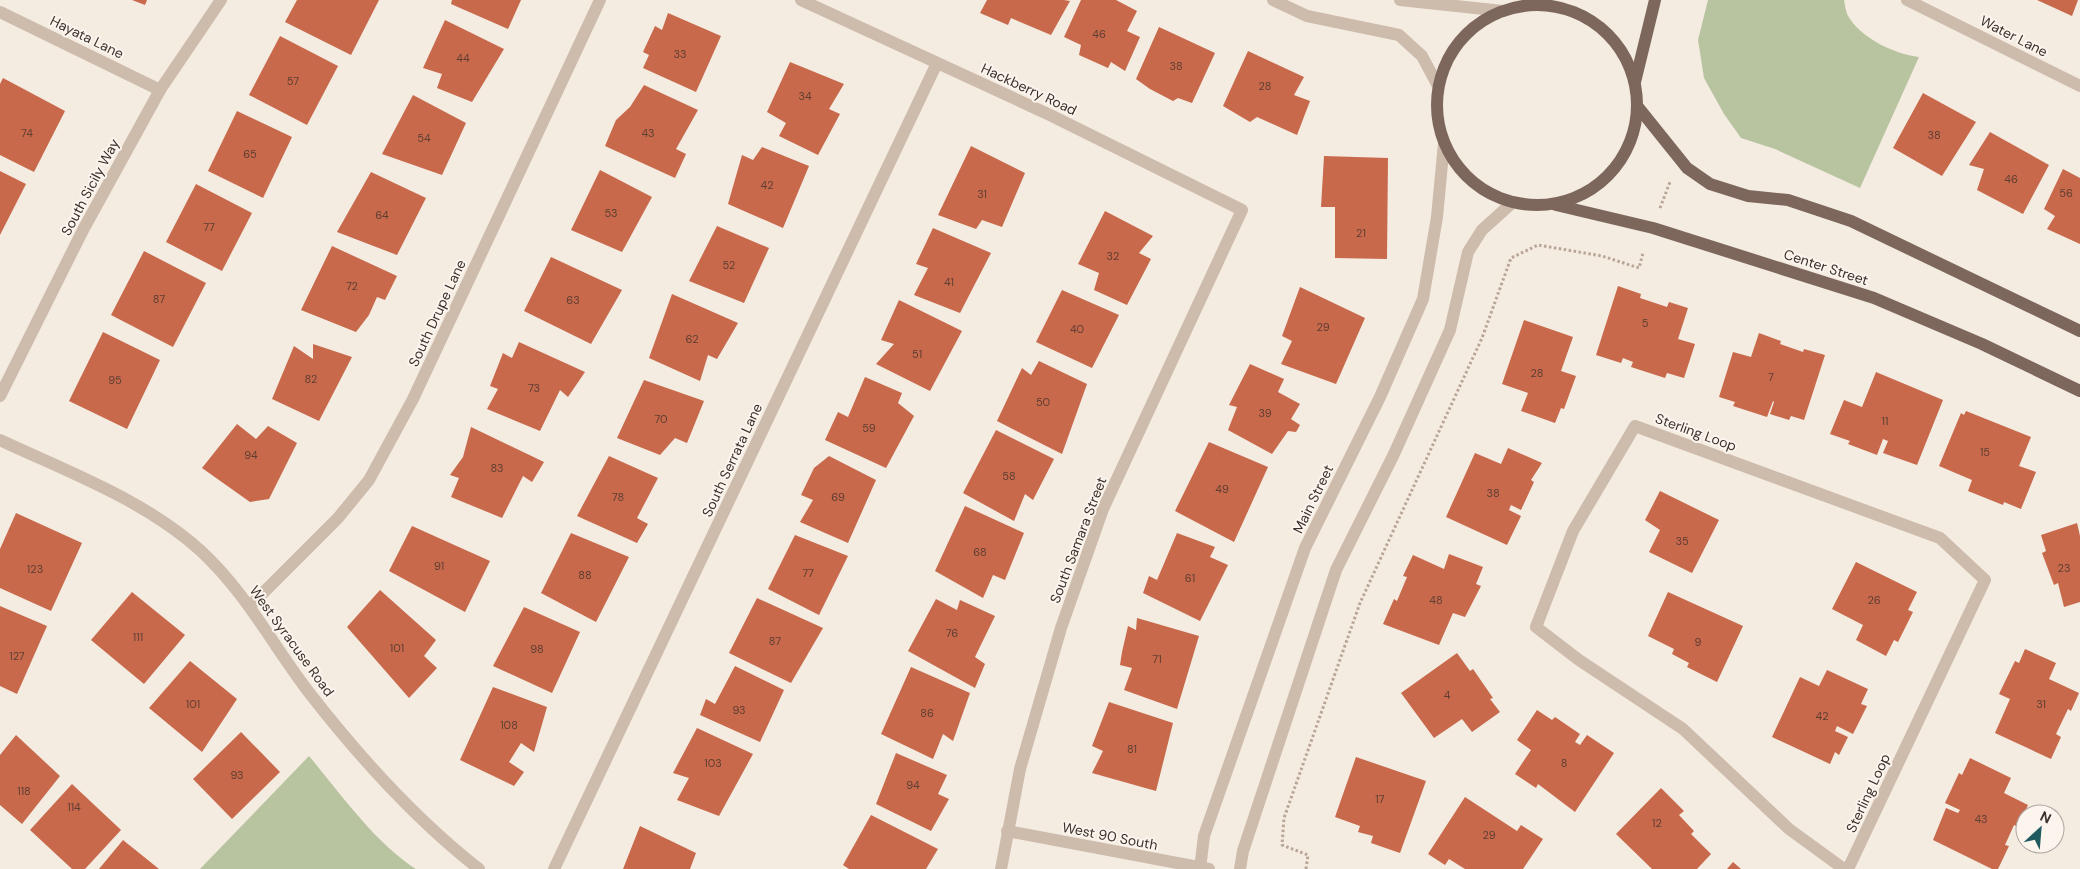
<svg xmlns="http://www.w3.org/2000/svg" width="2080" height="869" font-family="'DM Sans',sans-serif">
  <rect width="100%" height="100%" fill="#f4ebe1"/>
  <g fill="#b8c4a0">
    <path d="M1708 0H1844C1845 5 1846 12 1848 16 1861 38 1894 54 1919 57L1860 188 1775 149 1741 138 1724 114 1704 78 1698 40Z"/>
    <path d="M309 756C340 793 375 843 416 869H200Z"/>
  </g>
  <g fill="#c8694b">
    <polygon points="132,0 147,0 145,5"/>
    <polygon points="297,0 379,0 351,55 285,22"/>
    <polygon points="452,0 521,0 508,29 451,4"/>
    <polygon points="987,0 1064,0 1070,1 1051,35 1011,18 1008,25 980,13"/>
    <polygon points="1081,0 1116,0 1137,11 1127,31 1140,37 1125,71 1111,62 1108,68 1079,55 1081,45 1064,37"/>
    <polygon points="2037,0 2078,0 2072,16"/>
    <polygon points="668,13 721,36 696,92 643,68 649,55 643,52 655,26 662,30"/>
    <polygon points="445,20 504,49 472,102 437,88 442,74 423,68"/>
    <polygon points="1159,27 1215,53 1192,103 1178,98 1173,101 1150,89 1136,79"/>
    <polygon points="280,36 338,66 307,125 249,95"/>
    <polygon points="1248,51 1304,77 1294,95 1310,101 1297,135 1257,117 1250,122 1223,106"/>
    <polygon points="790,62 844,84 829,109 840,114 818,155 779,136 786,123 767,112"/>
    <polygon points="3,78 65,111 34,172 0,155 0,84"/>
    <polygon points="644,85 698,110 676,149 686,154 675,178 605,146 616,120 630,107"/>
    <polygon points="1923,93 1976,122 1942,176 1893,148"/>
    <polygon points="413,95 466,123 442,175 382,154"/>
    <polygon points="237,111 292,137 263,198 208,171"/>
    <polygon points="1990,132 2049,165 2023,214 1977,190 1984,169 1969,165"/>
    <polygon points="971,146 1025,173 1002,227 982,220 976,229 938,215"/>
    <polygon points="762,147 809,166 783,228 728,204 742,155 753,160"/>
    <polygon points="1324,156 1388,158 1387,259 1335,258 1335,207 1321,207"/>
    <polygon points="2063,169 2080,178 2080,244 2047,229 2055,216 2044,209"/>
    <polygon points="600,170 652,197 622,252 571,230"/>
    <polygon points="0,171 26,184 0,235"/>
    <polygon points="371,172 426,198 397,255 337,232"/>
    <polygon points="196,184 252,213 222,271 166,242"/>
    <polygon points="1105,211 1153,236 1139,253 1151,259 1127,305 1094,290 1099,273 1078,264"/>
    <polygon points="717,226 769,248 744,303 689,281"/>
    <polygon points="933,228 991,253 960,313 914,295 928,268 916,264"/>
    <polygon points="332,246 397,276 385,300 377,297 369,315 356,332 301,310"/>
    <polygon points="144,251 206,283 173,347 111,315"/>
    <polygon points="551,257 622,290 591,344 524,311"/>
    <polygon points="1618,286 1641,294 1640,298 1667,307 1669,302 1688,308 1678,339 1695,344 1684,378 1667,373 1665,378 1631,367 1633,362 1623,358 1621,363 1596,355"/>
    <polygon points="1300,287 1365,318 1336,384 1281,364 1292,341 1282,336"/>
    <polygon points="1062,290 1119,315 1092,368 1036,342"/>
    <polygon points="672,294 738,323 717,359 708,355 700,381 649,358"/>
    <polygon points="899,300 962,331 930,391 876,364 894,344 881,340"/>
    <polygon points="1524,320 1573,337 1561,371 1576,376 1564,409 1561,408 1555,423 1521,411 1528,393 1502,384"/>
    <polygon points="103,332 160,360 127,429 69,401"/>
    <polygon points="1759,333 1781,341 1780,344 1803,352 1804,349 1825,355 1804,420 1791,416 1789,420 1770,414 1774,402 1773,401 1767,417 1733,406 1735,402 1719,397 1733,352 1751,357"/>
    <polygon points="519,342 585,372 568,397 560,390 540,431 487,409 498,389 490,386 503,353 512,358"/>
    <polygon points="313,344 352,357 319,421 272,399 294,346 313,359"/>
    <polygon points="1039,361 1087,384 1062,454 997,421 1022,368 1031,375"/>
    <polygon points="1250,364 1284,379 1278,392 1300,404 1291,419 1300,425 1296,432 1288,431 1272,454 1228,430 1237,407 1229,405"/>
    <polygon points="1876,372 1943,400 1917,465 1883,453 1888,441 1883,439 1877,455 1848,444 1850,441 1830,434 1844,400 1862,407"/>
    <polygon points="865,377 902,393 898,403 914,416 886,468 825,440 838,412 848,417"/>
    <polygon points="644,380 704,401 687,443 675,438 660,455 617,438"/>
    <polygon points="1966,411 2031,437 2019,466 2036,472 2021,509 2004,502 2003,505 1968,491 1972,480 1939,466 1961,413 1964,415"/>
    <polygon points="237,424 256,439 268,426 297,443 269,499 250,502 202,468"/>
    <polygon points="471,427 544,462 532,482 523,476 502,518 451,497 459,478 450,475 463,457"/>
    <polygon points="996,430 1054,459 1033,500 1025,494 1014,521 963,493"/>
    <polygon points="1209,442 1268,467 1234,542 1175,511"/>
    <polygon points="1508,448 1542,463 1531,480 1534,482 1521,510 1511,505 1509,510 1521,516 1507,545 1446,517 1475,453 1501,464"/>
    <polygon points="609,456 658,478 637,518 648,524 637,543 577,516"/>
    <polygon points="829,456 876,480 848,543 800,522 813,500 801,495 814,468"/>
    <polygon points="1660,491 1719,520 1692,573 1649,552 1660,530 1645,520"/>
    <polygon points="965,506 1024,533 1005,580 993,575 983,598 935,571"/>
    <polygon points="16,513 82,543 51,611 0,588 0,549"/>
    <polygon points="2077,523 2080,536 2080,602 2064,607 2058,583 2054,585 2042,553 2046,551 2041,535"/>
    <polygon points="412,526 490,561 465,612 389,571"/>
    <polygon points="571,533 629,557 596,622 541,593"/>
    <polygon points="1177,533 1215,547 1210,557 1228,565 1200,621 1143,593 1149,576 1157,580"/>
    <polygon points="795,535 848,556 819,615 768,589"/>
    <polygon points="1449,554 1483,567 1476,584 1481,586 1465,617 1453,613 1439,645 1383,624 1394,599 1397,601 1407,577 1403,576 1413,555 1444,569"/>
    <polygon points="1856,562 1917,592 1908,610 1913,612 1898,642 1894,640 1886,656 1856,640 1863,625 1832,609"/>
    <polygon points="380,590 436,640 424,656 437,668 409,698 347,627"/>
    <polygon points="132,592 185,635 144,684 91,640"/>
    <polygon points="1668,592 1743,626 1717,682 1687,667 1689,663 1672,654 1674,649 1648,636"/>
    <polygon points="757,598 823,628 791,683 729,653"/>
    <polygon points="936,599 957,610 960,600 995,616 975,657 985,664 975,688 908,651"/>
    <polygon points="0,606 47,626 17,694 0,686"/>
    <polygon points="524,607 580,632 552,693 493,666"/>
    <polygon points="1137,618 1199,636 1177,709 1124,690 1132,668 1120,665 1122,652 1128,626 1136,630"/>
    <polygon points="2025,649 2056,663 2049,679 2079,693 2071,711 2068,709 2056,734 2061,737 2051,759 1995,733 2010,699 1999,694 2015,661 2019,663"/>
    <polygon points="1457,653 1470,671 1473,669 1493,698 1490,699 1500,712 1472,732 1462,719 1434,738 1401,693"/>
    <polygon points="190,661 237,699 202,752 149,708"/>
    <polygon points="735,666 784,690 760,742 700,715 706,699 715,704"/>
    <polygon points="911,667 970,693 953,741 943,734 933,759 881,734"/>
    <polygon points="1827,670 1868,689 1861,704 1867,706 1853,734 1837,726 1835,731 1848,737 1839,755 1835,752 1830,764 1772,737 1800,677 1819,686"/>
    <polygon points="493,687 547,707 534,752 521,743 509,762 524,772 514,786 460,760"/>
    <polygon points="1109,702 1173,723 1156,791 1092,773 1103,751 1092,746"/>
    <polygon points="1537,710 1552,720 1555,717 1580,734 1575,742 1580,745 1587,735 1614,753 1575,812 1538,784 1536,788 1515,774 1531,750 1517,740"/>
    <polygon points="697,728 753,754 719,816 677,800 689,778 673,773"/>
    <polygon points="241,732 280,772 232,819 193,779"/>
    <polygon points="16,735 60,776 22,824 0,805 0,755"/>
    <polygon points="896,753 947,775 938,794 949,799 931,831 876,804"/>
    <polygon points="1356,757 1426,781 1400,853 1371,843 1373,836 1358,832 1360,826 1335,817"/>
    <polygon points="1970,758 2011,778 2004,793 2028,805 2018,827 2014,825 2005,845 2009,846 1998,869 1992,869 1933,840 1946,808 1958,813 1960,810 1945,803 1959,773 1962,775"/>
    <polygon points="72,784 121,830 85,869 72,869 30,830"/>
    <polygon points="1661,788 1684,811 1679,815 1694,831 1691,834 1711,854 1697,869 1652,869 1616,834"/>
    <polygon points="1465,797 1517,831 1521,825 1543,839 1523,869 1465,869 1449,859 1445,865 1428,854"/>
    <polygon points="871,815 938,849 926,869 849,869 843,865"/>
    <polygon points="640,826 696,853 690,869 623,869"/>
    <polygon points="123,840 159,869 99,869"/>
    <polygon points="1733,862 1741,869 1727,869"/>
  </g>
  <g fill="none" stroke-linecap="round" stroke-linejoin="round">
    <g stroke="#b9a596" stroke-width="3" stroke-dasharray="2.5 2.5" stroke-linecap="butt">
      <polyline points="1660,208 1670,182"/>
      <polyline points="1306,869 1308,855 1282,845 1284,818 1360,603 1482,338 1511,258 1538,245 1602,256 1639,268 1643,253"/>
    </g>
    <g stroke="#cdbbac" stroke-width="12">
      <polyline points="801,0 1050,115 1242,210 1103,509 1061,628 1020,769 1001,869"/>
      <polyline points="1273,0 1307,16 1399,35 1422,56 1438,86"/>
      <polyline points="1400,0 1503,11"/>
      <polyline points="1907,0 2080,86"/>
      <polyline points="0,12 160,90"/>
      <polyline points="0,396 83,230 160,90 221,0"/>
      <path d="M0 440C68 472 145 500 201 551 248 595 273 646 311 695 361 759 415 819 479 869"/>
      <polyline points="251,605 338,518 369,480 413,399 600,0"/>
      <polyline points="1007,831 1209,869"/>
      <polyline points="554,869 937,63"/>
      <polyline points="1200,869 1204,836 1305,548 1380,397 1423,299 1437,217 1444,143"/>
      <polyline points="1240,869 1243,851 1336,570 1394,454 1450,330 1468,252 1482,230 1513,202"/>
      <polyline points="1844,869 1789,829 1683,729 1579,660 1536,627 1573,531 1635,426 1940,538 1985,580 1848,869"/>
    </g>
    <g stroke="#7d675c" stroke-width="12">
      <circle cx="1537" cy="105" r="100"/>
      <polyline points="1635,82 1655,0"/>
      <polyline points="1638,107 1687,168 1710,184 1748,196 1788,200 1851,221 2080,331"/>
      <polyline points="1556,205 1653,228 1874,298 1982,344 2080,391"/>
    </g>
  </g>
  <g text-anchor="middle" stroke-width="4" stroke-linejoin="round" paint-order="stroke">
    <g font-size="11" fill="#5e3e33">
      <text x="1099" y="38">46</text>
      <text x="680" y="58">33</text>
      <text x="463" y="62">44</text>
      <text x="1176" y="70">38</text>
      <text x="293" y="85">57</text>
      <text x="1265" y="90">28</text>
      <text x="805" y="100">34</text>
      <text x="27" y="137">74</text>
      <text x="648" y="137">43</text>
      <text x="1934" y="139">38</text>
      <text x="424" y="142">54</text>
      <text x="250" y="158">65</text>
      <text x="2011" y="183">46</text>
      <text x="767" y="189">42</text>
      <text x="2066" y="197">56</text>
      <text x="982" y="198">31</text>
      <text x="611" y="217">53</text>
      <text x="382" y="219">64</text>
      <text x="209" y="231">77</text>
      <text x="1361" y="237">21</text>
      <text x="1113" y="260">32</text>
      <text x="729" y="269">52</text>
      <text x="949" y="286">41</text>
      <text x="352" y="290">72</text>
      <text x="159" y="303">87</text>
      <text x="573" y="304">63</text>
      <text x="1645" y="327">5</text>
      <text x="1323" y="331">29</text>
      <text x="1077" y="333">40</text>
      <text x="692" y="343">62</text>
      <text x="917" y="358">51</text>
      <text x="1537" y="377">28</text>
      <text x="1771" y="381">7</text>
      <text x="311" y="383">82</text>
      <text x="115" y="384">95</text>
      <text x="534" y="392">73</text>
      <text x="1043" y="406">50</text>
      <text x="1265" y="417">39</text>
      <text x="661" y="423">70</text>
      <text x="1885" y="425">11</text>
      <text x="869" y="432">59</text>
      <text x="1985" y="456">15</text>
      <text x="251" y="459">94</text>
      <text x="497" y="472">83</text>
      <text x="1009" y="480">58</text>
      <text x="1222" y="493">49</text>
      <text x="1493" y="497">38</text>
      <text x="618" y="501">78</text>
      <text x="838" y="501">69</text>
      <text x="1682" y="545">35</text>
      <text x="980" y="556">68</text>
      <text x="439" y="570">91</text>
      <text x="2064" y="572">23</text>
      <text x="35" y="573">123</text>
      <text x="808" y="577">77</text>
      <text x="585" y="579">88</text>
      <text x="1190" y="582">61</text>
      <text x="1436" y="604">48</text>
      <text x="1874" y="604">26</text>
      <text x="952" y="637">76</text>
      <text x="138" y="641">111</text>
      <text x="775" y="645">87</text>
      <text x="1698" y="646">9</text>
      <text x="397" y="652">101</text>
      <text x="537" y="653">98</text>
      <text x="17" y="660">127</text>
      <text x="1157" y="663">71</text>
      <text x="1447" y="699">4</text>
      <text x="193" y="708">101</text>
      <text x="2041" y="708">31</text>
      <text x="739" y="714">93</text>
      <text x="927" y="717">86</text>
      <text x="1822" y="720">42</text>
      <text x="509" y="729">108</text>
      <text x="1132" y="753">81</text>
      <text x="713" y="767">103</text>
      <text x="1564" y="767">8</text>
      <text x="237" y="779">93</text>
      <text x="913" y="789">94</text>
      <text x="24" y="795">118</text>
      <text x="1380" y="803">17</text>
      <text x="74" y="811">114</text>
      <text x="1981" y="823">43</text>
      <text x="1657" y="827">12</text>
      <text x="1489" y="839">29</text>
    </g>
    <g font-size="14" fill="#3b302b" stroke="#fbf5ee">
      <text transform="translate(2014 36) rotate(27)" y="5">Water Lane</text>
      <text transform="translate(87 37) rotate(26)" y="5">Hayata Lane</text>
      <text transform="translate(1029 89) rotate(25)" y="5">Hackberry Road</text>
      <text transform="translate(90 187) rotate(-62)" y="5">South Sicily Way</text>
      <text transform="translate(1826 267) rotate(18)" y="5">Center Street</text>
      <text transform="translate(437 313) rotate(-65)" y="5">South Drupe Lane</text>
      <text transform="translate(1696 432) rotate(20)" y="5">Sterling Loop</text>
      <text transform="translate(732 460) rotate(-65)" y="5">South Serrata Lane</text>
      <text transform="translate(1313 499) rotate(-64)" y="5">Main Street</text>
      <text transform="translate(1078 540) rotate(-69)" y="5">South Samara Street</text>
      <text transform="translate(292 641) rotate(54)" y="5">West Syracuse Road</text>
      <text transform="translate(1868 793) rotate(-65)" y="5">Sterling Loop</text>
      <text transform="translate(1110 836) rotate(11)" y="5">West 90 South</text>
    </g>
  </g>
  <g transform="translate(2040 829) rotate(26)"><circle r="24" fill="#fbf5ee" stroke="#aea6a0"/>
  <path d="M0-4L9 19L0 12L-9 19Z" fill="#1f5a5e"/>
  <text y="-8" font-size="14" font-weight="bold" text-anchor="middle" fill="#3b302b">N</text>
  </g>
</svg>
